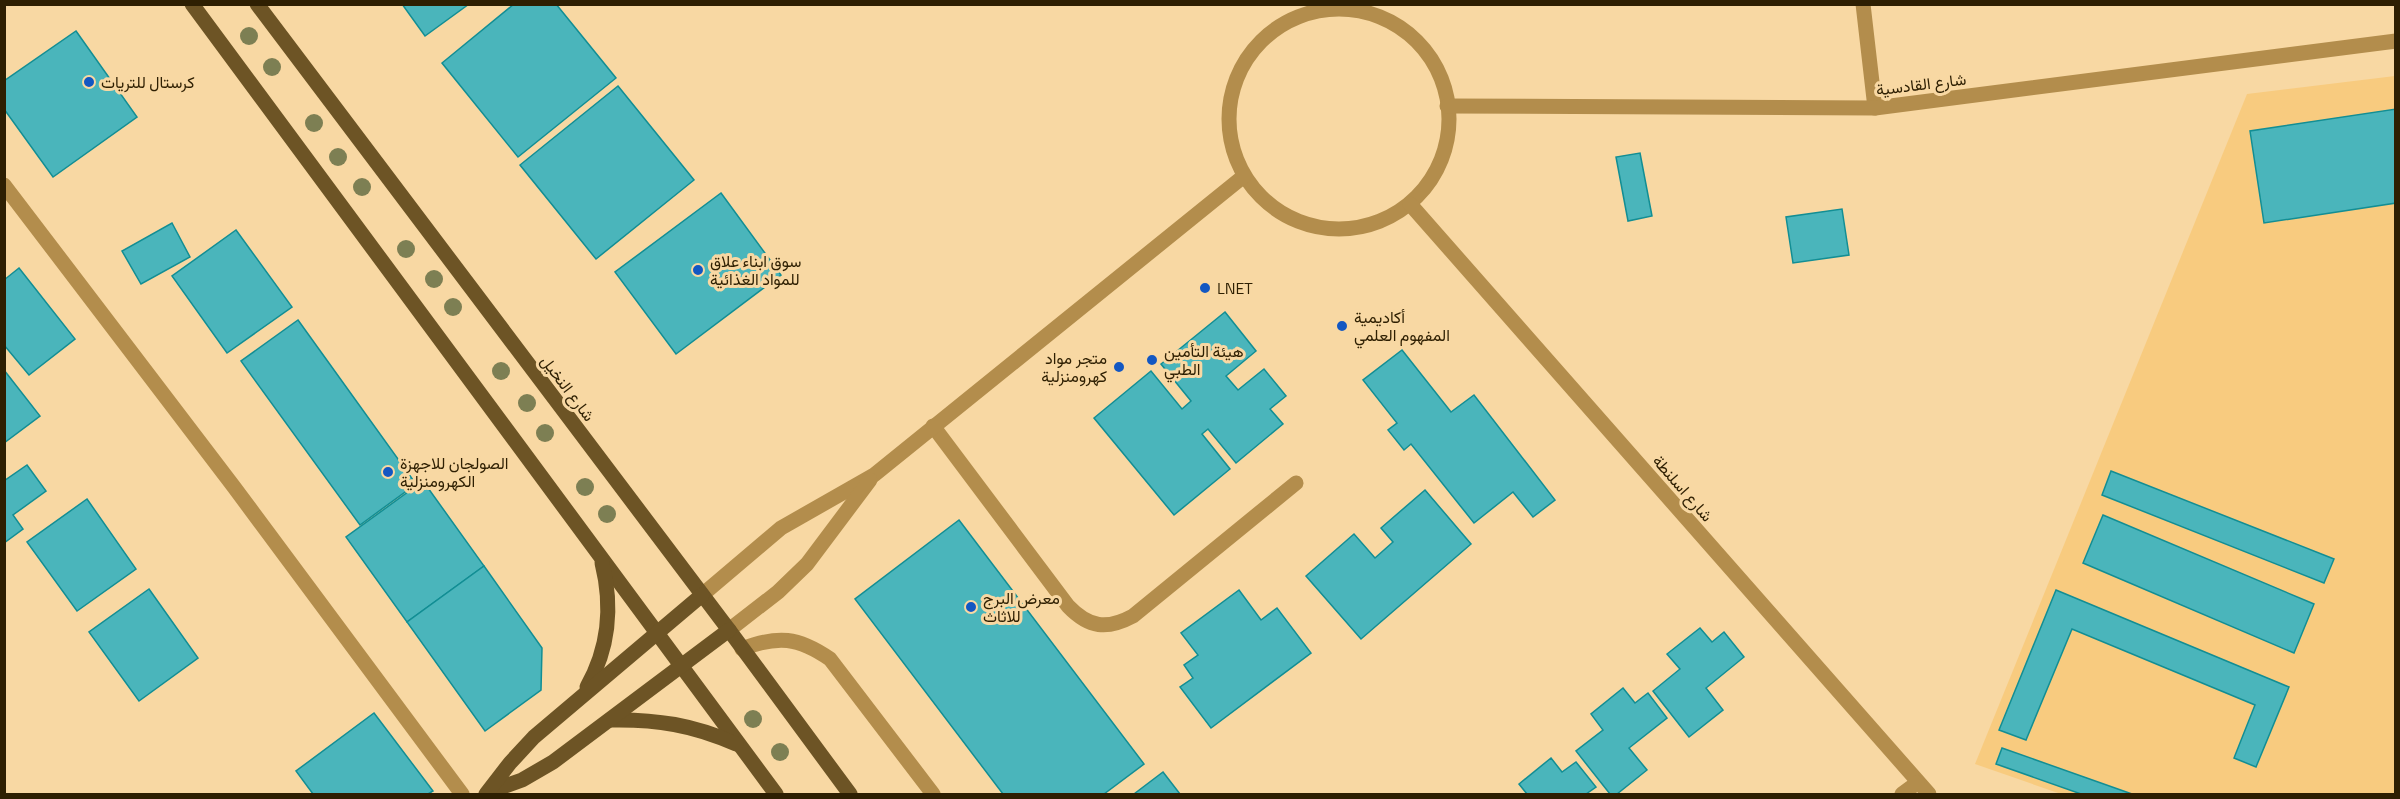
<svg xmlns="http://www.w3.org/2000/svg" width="2400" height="799" font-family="'Titillium Web',Vazirmatn,sans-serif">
  <rect width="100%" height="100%" fill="#f8d8a3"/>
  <polygon fill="#f8cb7f" points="2395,76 2395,794 2061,794 1975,764 2247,94"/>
  <g fill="#4ab5bb" stroke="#128e94" stroke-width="1.5">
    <polygon points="402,4 469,4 425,36"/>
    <polygon points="514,4 556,4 616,78 518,157 442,63"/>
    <polygon points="76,31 137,117 53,177 4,109 4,81"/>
    <polygon points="618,86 694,180 596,259 520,165"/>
    <polygon points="2396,109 2396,203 2264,223 2250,131"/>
    <polygon points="1640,153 1652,216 1628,221 1616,157"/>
    <polygon points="721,193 781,275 676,354 615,272"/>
    <polygon points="1842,209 1849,255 1793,263 1786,217"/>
    <polygon points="172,223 190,257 141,284 122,251"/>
    <polygon points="236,230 292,307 227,353 172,276"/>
    <polygon points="19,268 75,339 29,375 4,345 4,280"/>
    <polygon points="1225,312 1256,351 1226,376 1238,390 1264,369 1286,396 1270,409 1283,424 1236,463 1208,429 1202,434 1230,469 1174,515 1094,418 1151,371 1182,409 1191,401 1161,364"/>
    <polygon points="298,320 416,484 360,525 241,361"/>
    <polygon points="1402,350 1451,412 1474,395 1555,500 1533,517 1513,492 1474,523 1411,444 1404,450 1388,430 1397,423 1363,380"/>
    <polygon points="4,370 40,416 4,443"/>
    <polygon points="27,465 46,491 13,515 23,529 4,543 4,481"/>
    <polygon points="2111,471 2334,559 2324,583 2102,495"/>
    <polygon points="423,481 484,566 407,622 346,537"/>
    <polygon points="1425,490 1471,544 1361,639 1306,576 1354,534 1375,558 1393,542 1381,528"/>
    <polygon points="87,499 136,569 77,611 27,542"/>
    <polygon points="2103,515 2314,604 2294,653 2083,563"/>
    <polygon points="959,520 1144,764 1104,794 1003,794 855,599"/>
    <polygon points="484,566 542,648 541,690 485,731 407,622"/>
    <polygon points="149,589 198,658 139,701 89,632"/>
    <polygon points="1239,590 1261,620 1277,608 1311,653 1211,728 1180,687 1193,678 1184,665 1198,655 1181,633"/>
    <polygon points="2056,590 2289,687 2256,767 2234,758 2255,705 2072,629 2026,740 1999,730"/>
    <polygon points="1700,628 1712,642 1724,632 1744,657 1706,688 1723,710 1689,737 1653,691 1680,669 1667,654"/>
    <polygon points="1623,688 1635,703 1648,693 1667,718 1629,748 1647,770 1617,794 1610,794 1576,751 1603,730 1591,714"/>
    <polygon points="374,713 433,791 428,794 313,794 296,771"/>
    <polygon points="2002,748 2132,794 2081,794 1996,764"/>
    <polygon points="1551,758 1562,772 1576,762 1596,787 1586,794 1527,794 1519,784"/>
    <polygon points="1163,772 1180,794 1134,794"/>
  </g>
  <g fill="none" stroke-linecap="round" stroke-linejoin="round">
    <g stroke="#b38d4c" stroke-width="15">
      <polyline points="1863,4 1875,108"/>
      <circle cx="1339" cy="119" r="110"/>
      <polyline points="1447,106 1875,108 2396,41"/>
      <polyline points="4,185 234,487 462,794"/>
      <polyline points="1410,204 1929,794"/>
      <path d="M933 426 1068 606C1089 628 1107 630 1133 616L1296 483"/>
      <polyline points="702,595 781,528 874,475 1244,176"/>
      <polyline points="729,630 778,592 807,564 870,480"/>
      <path d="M742 649C778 635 798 637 830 659L933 794"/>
      <polyline points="1902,794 1917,783"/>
    </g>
    <g stroke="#6d5425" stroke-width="15">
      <polyline points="192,4 776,794"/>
      <polyline points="257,4 729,630 850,794"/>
      <path d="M587 687C609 648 613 607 602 563"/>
      <path d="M610 720C656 719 694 725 736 744"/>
      <polyline points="491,791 522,780 553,762 729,630"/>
      <polyline points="486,794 510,763 534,737 702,595"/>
    </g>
  </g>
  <g fill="#7d7f53">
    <circle cx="249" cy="36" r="9"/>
    <circle cx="272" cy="67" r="9"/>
    <circle cx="314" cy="123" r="9"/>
    <circle cx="338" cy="157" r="9"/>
    <circle cx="362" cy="187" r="9"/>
    <circle cx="406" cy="249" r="9"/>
    <circle cx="434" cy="279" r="9"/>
    <circle cx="453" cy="307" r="9"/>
    <circle cx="501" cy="371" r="9"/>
    <circle cx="527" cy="403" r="9"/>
    <circle cx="545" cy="433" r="9"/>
    <circle cx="585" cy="487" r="9"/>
    <circle cx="607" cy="514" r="9"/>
    <circle cx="753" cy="719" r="9"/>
    <circle cx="780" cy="752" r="9"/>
  </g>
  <g fill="#1357c2" stroke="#f8d8a3" stroke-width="2">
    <circle cx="89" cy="82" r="6"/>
    <circle cx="698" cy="270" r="6"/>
    <circle cx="1205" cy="288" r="6"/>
    <circle cx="1342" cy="326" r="6"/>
    <circle cx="1152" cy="360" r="6"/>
    <circle cx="1119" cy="367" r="6"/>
    <circle cx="388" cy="472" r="6"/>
    <circle cx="971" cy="607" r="6"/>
  </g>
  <g text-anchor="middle" stroke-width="6" stroke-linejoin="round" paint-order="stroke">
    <g font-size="16" fill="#2e1f02" stroke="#f8d8a3" text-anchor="start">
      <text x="101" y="88">كرستال للتريات</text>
      <text x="710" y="267">سوق ابناء علاق<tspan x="710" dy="18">للمواد الغذائية</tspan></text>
      <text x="1217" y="294">LNET</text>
      <text x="1354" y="323">أكاديمية<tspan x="1354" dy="18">المفهوم العلمي</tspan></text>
      <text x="1164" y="357">هيئة التأمين<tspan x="1164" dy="18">الطبي</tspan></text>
      <text x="1107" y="364" text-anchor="end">متجر مواد<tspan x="1107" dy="18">كهرومنزلية</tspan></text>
      <text x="400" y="469">الصولجان للاجهزة<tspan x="400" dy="18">الكهرومنزلية</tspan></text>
      <text x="983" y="604">معرض البرج<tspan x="983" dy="18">للاثاث</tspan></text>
    </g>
    <g font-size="16" fill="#2e1f02" stroke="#f8d8a3">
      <text transform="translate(1921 84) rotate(-7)" y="6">شارع القادسية</text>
      <text transform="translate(568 388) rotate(53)" y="6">شارع النخيل</text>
      <text transform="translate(1683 488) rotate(49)" y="6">شارع اسلنطة</text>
    </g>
  </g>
  <rect width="2400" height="799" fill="none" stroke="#2e1f02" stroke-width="12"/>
</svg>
